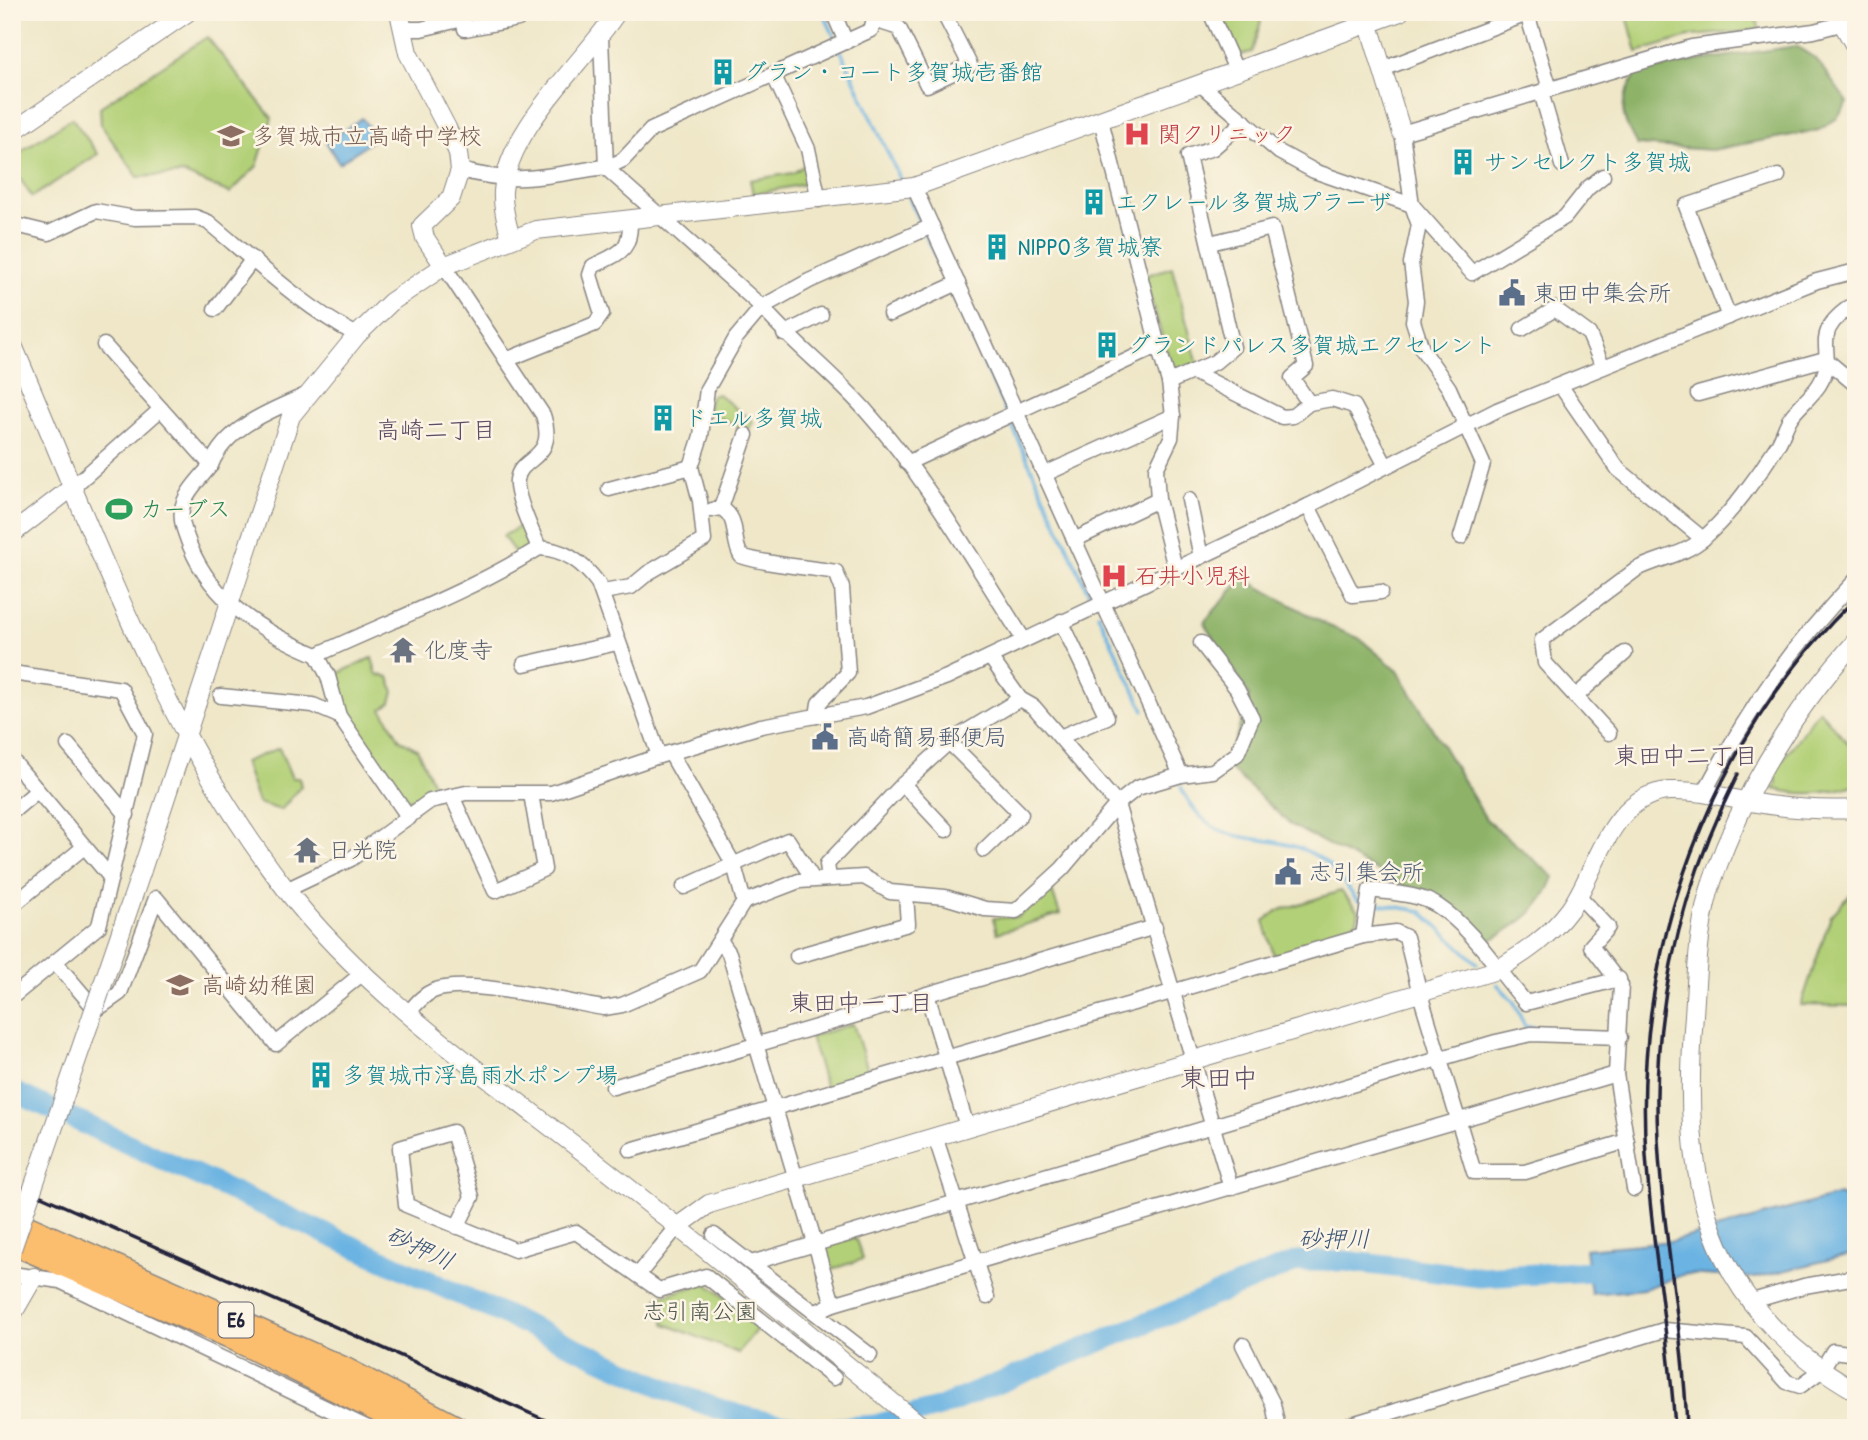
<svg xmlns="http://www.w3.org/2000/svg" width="1868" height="1440" font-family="'Patrick Hand','Klee One',sans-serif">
  <rect width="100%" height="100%" fill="#fcf5e5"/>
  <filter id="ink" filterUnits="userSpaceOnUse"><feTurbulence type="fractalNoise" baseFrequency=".0143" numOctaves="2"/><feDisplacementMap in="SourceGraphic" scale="14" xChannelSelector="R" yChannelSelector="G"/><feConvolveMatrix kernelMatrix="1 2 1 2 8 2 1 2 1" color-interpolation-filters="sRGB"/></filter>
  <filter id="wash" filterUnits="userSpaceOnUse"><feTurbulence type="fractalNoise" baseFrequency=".00686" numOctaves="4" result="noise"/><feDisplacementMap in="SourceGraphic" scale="28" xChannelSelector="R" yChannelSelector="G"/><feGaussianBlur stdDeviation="1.57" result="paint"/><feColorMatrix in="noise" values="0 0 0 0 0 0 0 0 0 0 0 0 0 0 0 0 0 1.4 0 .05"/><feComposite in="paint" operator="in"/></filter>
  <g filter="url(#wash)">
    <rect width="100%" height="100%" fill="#efe7c8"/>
    <g fill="#b2d077" stroke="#6a7959" stroke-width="2">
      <polygon points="1220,12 1256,12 1261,21 1252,52 1240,55"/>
      <polygon points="1626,12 1754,12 1760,30 1692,36 1637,52"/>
      <polygon points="207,37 272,118 257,166 230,193 184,174 138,177 101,125 100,107"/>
      <polygon points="72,118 98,154 32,197 12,166 12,157"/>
      <polygon points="806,164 810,177 805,184 753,194 750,180 793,173"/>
      <polygon points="1172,267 1198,365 1173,373 1144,276"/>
      <polygon points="718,394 753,422 748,431 707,412 711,396"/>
      <polygon points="526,523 533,546 517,556 503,536"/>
      <polygon points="372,658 377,675 389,677 394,692 391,702 382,709 400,740 417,749 438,794 404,800 341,714 332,676"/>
      <path d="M1819 710 1855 751 1854 785C1826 794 1803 796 1774 789L1777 784 1775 770Z"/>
      <polygon points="279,748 292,778 299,778 301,786 281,810 258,803 244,762"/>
      <polygon points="1051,888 1060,914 997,933 993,918 1018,917"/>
      <polygon points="1856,888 1856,1006 1801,1005 1831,916"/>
      <polygon points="1341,891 1359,912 1354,933 1274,956 1264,921 1277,911"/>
      <polygon points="853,1024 871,1079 827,1092 810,1037"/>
      <polygon points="855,1237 863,1259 827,1271 823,1251 826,1246"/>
      <polygon points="706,1283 760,1325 738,1353 665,1324 658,1297"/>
    </g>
    <g fill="#8db268" stroke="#586a52" stroke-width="2">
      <path d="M1796 46 1816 59 1848 103 1836 119 1819 130 1712 150 1637 145C1620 114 1618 106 1636 74L1682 63Z"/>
      <path d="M1243 578 1329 626 1359 638 1398 671 1486 819 1554 877C1542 910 1519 924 1490 941L1437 903 1291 825 1227 766 1249 696 1204 622Z"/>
    </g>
    <g fill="#6ab3e2" stroke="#466a8e" stroke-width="2">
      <polygon points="362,118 376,138 339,163 326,142"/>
      <polygon points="1839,1195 1856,1204 1856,1252 1852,1254 1755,1278 1685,1274 1644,1289 1591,1294 1585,1249 1673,1241"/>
    </g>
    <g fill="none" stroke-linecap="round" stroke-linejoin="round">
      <g stroke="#6ab3e2" stroke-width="3.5">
        <polyline points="823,12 837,42"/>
        <polyline points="840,49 900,179"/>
        <polyline points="909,199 921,225"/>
        <polyline points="924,232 945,278"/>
        <polyline points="953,296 1006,412"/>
        <polyline points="1009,419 1090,596"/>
        <polyline points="1098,614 1144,710"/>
        <path d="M1181 787C1213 856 1261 827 1313 854 1333 864 1344 884 1357 900L1365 902"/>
        <polyline points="1373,903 1421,911 1477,963"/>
        <polyline points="1497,984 1514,1002 1525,1027 1534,1027"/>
      </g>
      <g stroke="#6ab3e2" stroke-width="21">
        <path d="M12 1091 669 1390C717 1410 762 1425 814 1428"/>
        <polyline points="836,1428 875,1425 940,1407 1298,1261 1344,1261 1480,1277 1614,1270"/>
      </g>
    </g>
  </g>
  <g filter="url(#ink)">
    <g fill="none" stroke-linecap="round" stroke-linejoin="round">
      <g stroke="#888482" stroke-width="17">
        <g id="minor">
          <polyline points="833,12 846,42"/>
          <polyline points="1210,12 1237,72"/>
          <polyline points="874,20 899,28 927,85 970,65 943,12"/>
          <polyline points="402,29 421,29 463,19 465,29 518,19 522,12"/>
          <polyline points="601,36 606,168 623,160 651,130 871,30 876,12"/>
          <polyline points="1383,69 1527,14 1550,89"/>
          <polyline points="774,76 808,149 819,200"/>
          <polyline points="1200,84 1279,152 1314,171 1412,205 1472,273 1565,217 1588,188 1603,176"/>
          <polyline points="1541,92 1562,165"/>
          <polyline points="1101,120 1158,346"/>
          <path d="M460 170C520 186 546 175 605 167L762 307C794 345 835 375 867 412 928 480 974 563 1024 640"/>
          <polyline points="914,187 1181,775"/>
          <path d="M12 224 49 233 96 211 135 218 195 217 208 222C255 261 303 307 357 335"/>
          <path d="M444 266 543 415C558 461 520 455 517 480 515 496 533 533 539 548 565 549 583 563 598 583L659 756"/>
          <polyline points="215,309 253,259"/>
          <polyline points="890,314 958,283"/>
          <polyline points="1729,317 1686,206 1778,176"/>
          <polyline points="1522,329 1555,309 1589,334 1603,367"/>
          <polyline points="784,334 821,315"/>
          <path d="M104 345 211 465C226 427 270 411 306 395"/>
          <path d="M506 360 595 324 602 314 590 275 593 266C619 253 631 252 630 220"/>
          <polyline points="1193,372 1282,417 1293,416 1309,403 1292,378 1306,366 1272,228 1210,243"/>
          <polyline points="1169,382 1173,416 1171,438 1156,469 1158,500 1175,568"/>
          <polyline points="1560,385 1618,469 1703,539"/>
          <polyline points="1698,394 1825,359 1856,385"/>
          <polyline points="1309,403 1332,399 1354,406 1386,466"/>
          <polyline points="907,463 1158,346 1169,382 1215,362 1233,347 1188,156 1213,148 1244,121"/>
          <path d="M211 465C201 478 184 493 182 510 180 523 186 534 190 546 212 602 264 633 317 655 392 620 469 592 539 548"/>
          <polyline points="1045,474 1173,416"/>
          <polyline points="74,486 161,409"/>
          <polyline points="609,489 691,467"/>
          <polyline points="1189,500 1201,557"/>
          <polyline points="1308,506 1353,595 1381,592"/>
          <path d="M721 508C740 519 731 539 741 556 772 566 804 566 836 572L842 588 848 673 819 703 817 716"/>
          <polyline points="712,510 721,508 746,435"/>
          <polyline points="1461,537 1483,464 1449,388 1422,349 1413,321 1416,301 1411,263 1419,225 1412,205 1402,133 1692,47 1814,31 1841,24"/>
          <polyline points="1076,539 1158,500"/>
          <polyline points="603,592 631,587 648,573 704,540 700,501 691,467 701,436 707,389 736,338 762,307 809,281 932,226"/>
          <polyline points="317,655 328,676 339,716 409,818"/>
          <polyline points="990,657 1020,699 1034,707 1117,804 1231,1188"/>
          <polyline points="524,664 617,643"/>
          <polyline points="12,673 121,689 145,734 99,926 12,997"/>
          <polyline points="221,696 313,705 339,716"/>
          <polyline points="1575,697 1625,653"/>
          <path d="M1609 733 1545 663 1542 640 1637 569C1659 558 1685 555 1704 538 1730 515 1759 475 1777 446 1783 437 1785 426 1791 417 1799 406 1812 396 1819 385 1841 350 1803 336 1856 303"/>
          <polyline points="1060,737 1107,717 1061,621"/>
          <polyline points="949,742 1021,814 984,850"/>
          <polyline points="68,745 127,815"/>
          <polyline points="12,760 111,878"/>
          <polyline points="903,784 946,830"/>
          <path d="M1704 793C1748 710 1790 648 1856 580"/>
          <polyline points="452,796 495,891 544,869 531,794"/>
          <polyline points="12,812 37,791"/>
          <polyline points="829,878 827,864 903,784 949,742 1020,699"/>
          <polyline points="684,887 788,840 813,879"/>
          <polyline points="286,890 351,859 430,801 466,793 551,793 659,756 761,726 866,707 947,677 1308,506 1497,410 1817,281 1856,271"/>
          <polyline points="1579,896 1608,927 1591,946 1621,985 1616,1074 1634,1189"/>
          <polyline points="744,902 799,881 864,877 890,892 945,897 985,909 1016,911 1062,869 1117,804 1137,788 1181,775 1213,771 1237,754 1252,718 1237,689 1201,643"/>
          <polyline points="12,906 84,847"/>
          <path d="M1363 936 1370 890C1392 893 1420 894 1438 906 1474 930 1498 971 1526 1003L1619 979"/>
          <polyline points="720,940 729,953 833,1304"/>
          <polyline points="797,956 908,924 906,895"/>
          <polyline points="55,962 96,1010 120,993 156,898 276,1044 364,972"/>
          <polyline points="927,994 967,1127"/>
          <path d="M409 1012C416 1004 423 995 433 991 466 977 566 1002 604 1008L622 1005 700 971 744 902 734 865 671 754"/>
          <polyline points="613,1087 1155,927"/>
          <polyline points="935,1136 987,1297"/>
          <polyline points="631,1150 1363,936 1396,932 1406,937 1420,994 1474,1172 1525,1172 1627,1141"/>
          <polyline points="457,1227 472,1197 453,1132 400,1148 406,1205 515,1250 576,1232 659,1290 706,1276 834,1378"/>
          <polyline points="714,1235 870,1355"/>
          <polyline points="751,1263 1496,1042 1531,1034 1620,1037"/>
          <polyline points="12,1274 60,1281 368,1428"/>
          <polyline points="638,1275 678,1226"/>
          <polyline points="1749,1302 1804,1286 1856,1277"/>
          <polyline points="816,1312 833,1304 1616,1074"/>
          <polyline points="1243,1345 1273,1404 1278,1428"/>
          <polyline points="1339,1428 1664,1330 1746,1337 1787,1382 1800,1386 1821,1371 1833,1351 1856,1354"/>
        </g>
      </g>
      <g stroke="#888482" stroke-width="20">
        <g id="tertiary">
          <polyline points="399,12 408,53 447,128 458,153 460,170 451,198 422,226 425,238 444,266"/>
          <polyline points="1365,12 1402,133"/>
          <polyline points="1836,12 1856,48"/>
          <polyline points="12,132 188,12"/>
          <path d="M511 239C507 224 502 207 503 191 509 127 581 66 617 12"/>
          <path d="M12 343C92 528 160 727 285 888 363 991 494 1082 596 1162 707 1249 815 1339 924 1428"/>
          <polyline points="12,534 74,486"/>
          <path d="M1856 641C1793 711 1744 790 1713 879 1698 922 1697 971 1694 1015 1681 1179 1703 1303 1856 1391"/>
          <polyline points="142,870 291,416 357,335 391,302 444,266 536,230 914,187 1400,12"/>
          <path d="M678 1226 709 1204 1497 970C1526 952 1550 936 1570 909 1598 870 1610 794 1670 791 1695 790 1719 796 1744 801 1782 808 1817 811 1856 809"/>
          <polyline points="12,1315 34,1277"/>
        </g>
      </g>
      <g stroke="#888482" stroke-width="27">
        <g id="motorway">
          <polyline points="12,1221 343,1369 456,1428"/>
          <polyline points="12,1242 228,1335 414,1428"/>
        </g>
      </g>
      <use href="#minor" stroke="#fff" stroke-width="14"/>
      <use href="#tertiary" stroke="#fff" stroke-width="18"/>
      <use href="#motorway" stroke="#fbbd6e" stroke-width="24"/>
      <g stroke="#22223b" stroke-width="3.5">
        <polyline points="12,1183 563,1428"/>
        <path d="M1675 1428C1669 1336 1652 1246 1646 1155 1632 953 1710 739 1856 598"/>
        <path d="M1687 1428C1683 1317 1656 1205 1657 1095 1658 983 1688 874 1738 774"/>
      </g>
      <g stroke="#888482" stroke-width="20" stroke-linecap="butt">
        <polyline id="tertiary-bridge" points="12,1249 142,870"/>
      </g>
      <use href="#tertiary-bridge" stroke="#fff" stroke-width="18"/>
    </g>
  </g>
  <defs>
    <g id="building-bare" transform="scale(2.1)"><path d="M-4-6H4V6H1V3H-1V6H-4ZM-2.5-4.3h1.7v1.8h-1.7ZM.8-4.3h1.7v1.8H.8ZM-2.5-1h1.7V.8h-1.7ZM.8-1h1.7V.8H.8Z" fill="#0f9aa8" stroke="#fcf5e5" stroke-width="2.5" paint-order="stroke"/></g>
    <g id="hospital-bare" transform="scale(2.1)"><path d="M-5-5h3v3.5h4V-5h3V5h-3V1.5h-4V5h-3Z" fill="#e0444e" stroke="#fcf5e5" stroke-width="2.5" paint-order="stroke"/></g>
    <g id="school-bare" transform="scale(2.1)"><path d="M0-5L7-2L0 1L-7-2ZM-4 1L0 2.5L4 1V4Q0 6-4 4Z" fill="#8d6e63" stroke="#fcf5e5" stroke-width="2.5" paint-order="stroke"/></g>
    <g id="civic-bare" transform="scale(2.1)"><path d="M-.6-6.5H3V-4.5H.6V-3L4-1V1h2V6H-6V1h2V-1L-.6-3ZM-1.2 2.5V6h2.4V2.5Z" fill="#5c6f8a" stroke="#fcf5e5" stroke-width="2.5" paint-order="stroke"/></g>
    <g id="stadium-bare" transform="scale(2.1)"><path d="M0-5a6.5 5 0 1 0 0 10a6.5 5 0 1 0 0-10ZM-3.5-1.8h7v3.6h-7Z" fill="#2e9e5b" stroke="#fcf5e5" stroke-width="2.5" paint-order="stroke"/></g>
    <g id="temple-bare" transform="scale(2.1)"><path d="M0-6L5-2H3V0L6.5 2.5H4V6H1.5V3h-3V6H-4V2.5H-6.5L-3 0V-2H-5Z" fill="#6b7280" stroke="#fcf5e5" stroke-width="2.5" paint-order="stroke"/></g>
  </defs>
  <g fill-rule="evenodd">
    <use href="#building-bare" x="723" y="72"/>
    <use href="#hospital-bare" x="1137" y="134"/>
    <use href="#school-bare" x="231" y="136"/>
    <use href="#building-bare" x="1463" y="162"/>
    <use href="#building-bare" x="1094" y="202"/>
    <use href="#building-bare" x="997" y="247"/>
    <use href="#civic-bare" x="1512" y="293"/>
    <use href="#building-bare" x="1107" y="345"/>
    <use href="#building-bare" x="663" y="418"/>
    <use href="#stadium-bare" x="119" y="509"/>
    <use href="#hospital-bare" x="1114" y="576"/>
    <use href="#temple-bare" x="403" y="650"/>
    <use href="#civic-bare" x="825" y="737"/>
    <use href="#temple-bare" x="307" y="850"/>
    <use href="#civic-bare" x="1288" y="872"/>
    <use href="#school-bare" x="180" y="985"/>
    <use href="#building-bare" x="321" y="1075"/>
  </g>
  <g text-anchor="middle" stroke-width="5" stroke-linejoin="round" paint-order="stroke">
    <rect fill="#fcf5e5" stroke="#63616e" stroke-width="2" x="218.5" y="1302.5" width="35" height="35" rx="5"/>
    <g font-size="21" font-weight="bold" fill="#22223b">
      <text x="236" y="1327">E6</text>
    </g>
    <g font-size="23" fill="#0d838f" stroke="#fcf5e5" text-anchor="start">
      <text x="744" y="80">グラン・コート多賀城壱番館</text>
      <text x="1484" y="170">サンセレクト多賀城</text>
      <text x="1115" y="210">エクレール多賀城プラーザ</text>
      <text x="1018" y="255">NIPPO多賀城寮</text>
      <text x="1128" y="353">グランドパレス多賀城エクセレント</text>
      <text x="684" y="426">ドエル多賀城</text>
      <text x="342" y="1083">多賀城市浮島雨水ポンプ場</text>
    </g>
    <g font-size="23" fill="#be3a42" stroke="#fcf5e5" text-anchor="start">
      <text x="1158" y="142">関クリニック</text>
      <text x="1135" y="584">石井小児科</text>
    </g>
    <g font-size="23" fill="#785e54" stroke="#fcf5e5" text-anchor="start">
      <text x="252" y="144">多賀城市立高崎中学校</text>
      <text x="201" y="993">高崎幼稚園</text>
    </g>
    <g font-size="23" fill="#4e5e75" stroke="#fcf5e5" text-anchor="start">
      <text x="1533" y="301">東田中集会所</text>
      <text x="846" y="745">高崎簡易郵便局</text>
      <text x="1309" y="880">志引集会所</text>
    </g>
    <g font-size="23" fill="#27864d" stroke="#fcf5e5" text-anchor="start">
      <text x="140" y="517">カーブス</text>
    </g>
    <g font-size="23" fill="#5b616d" stroke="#fcf5e5" text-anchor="start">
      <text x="424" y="658">化度寺</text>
      <text x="328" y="858">日光院</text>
    </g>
    <g font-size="23" fill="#4d564d" stroke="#fcf5e5">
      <text x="700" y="1319">志引南公園</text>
    </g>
    <g font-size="24" fill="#5d4c64" stroke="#fcf5e5">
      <text x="436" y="438">高崎二丁目</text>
      <text x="1686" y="764">東田中二丁目</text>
      <text x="861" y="1011">東田中一丁目</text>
    </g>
    <g font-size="24" font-style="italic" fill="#3b5575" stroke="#fcf5e5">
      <text x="1334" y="1247">砂押川</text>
      <text transform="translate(420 1248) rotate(25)" y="8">砂押川</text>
    </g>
    <g font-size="26" fill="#5d4c64" stroke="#fcf5e5">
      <text x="1219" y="1087">東田中</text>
    </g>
  </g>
  <rect width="1868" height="1440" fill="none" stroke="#fcf5e5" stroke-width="42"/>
</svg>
